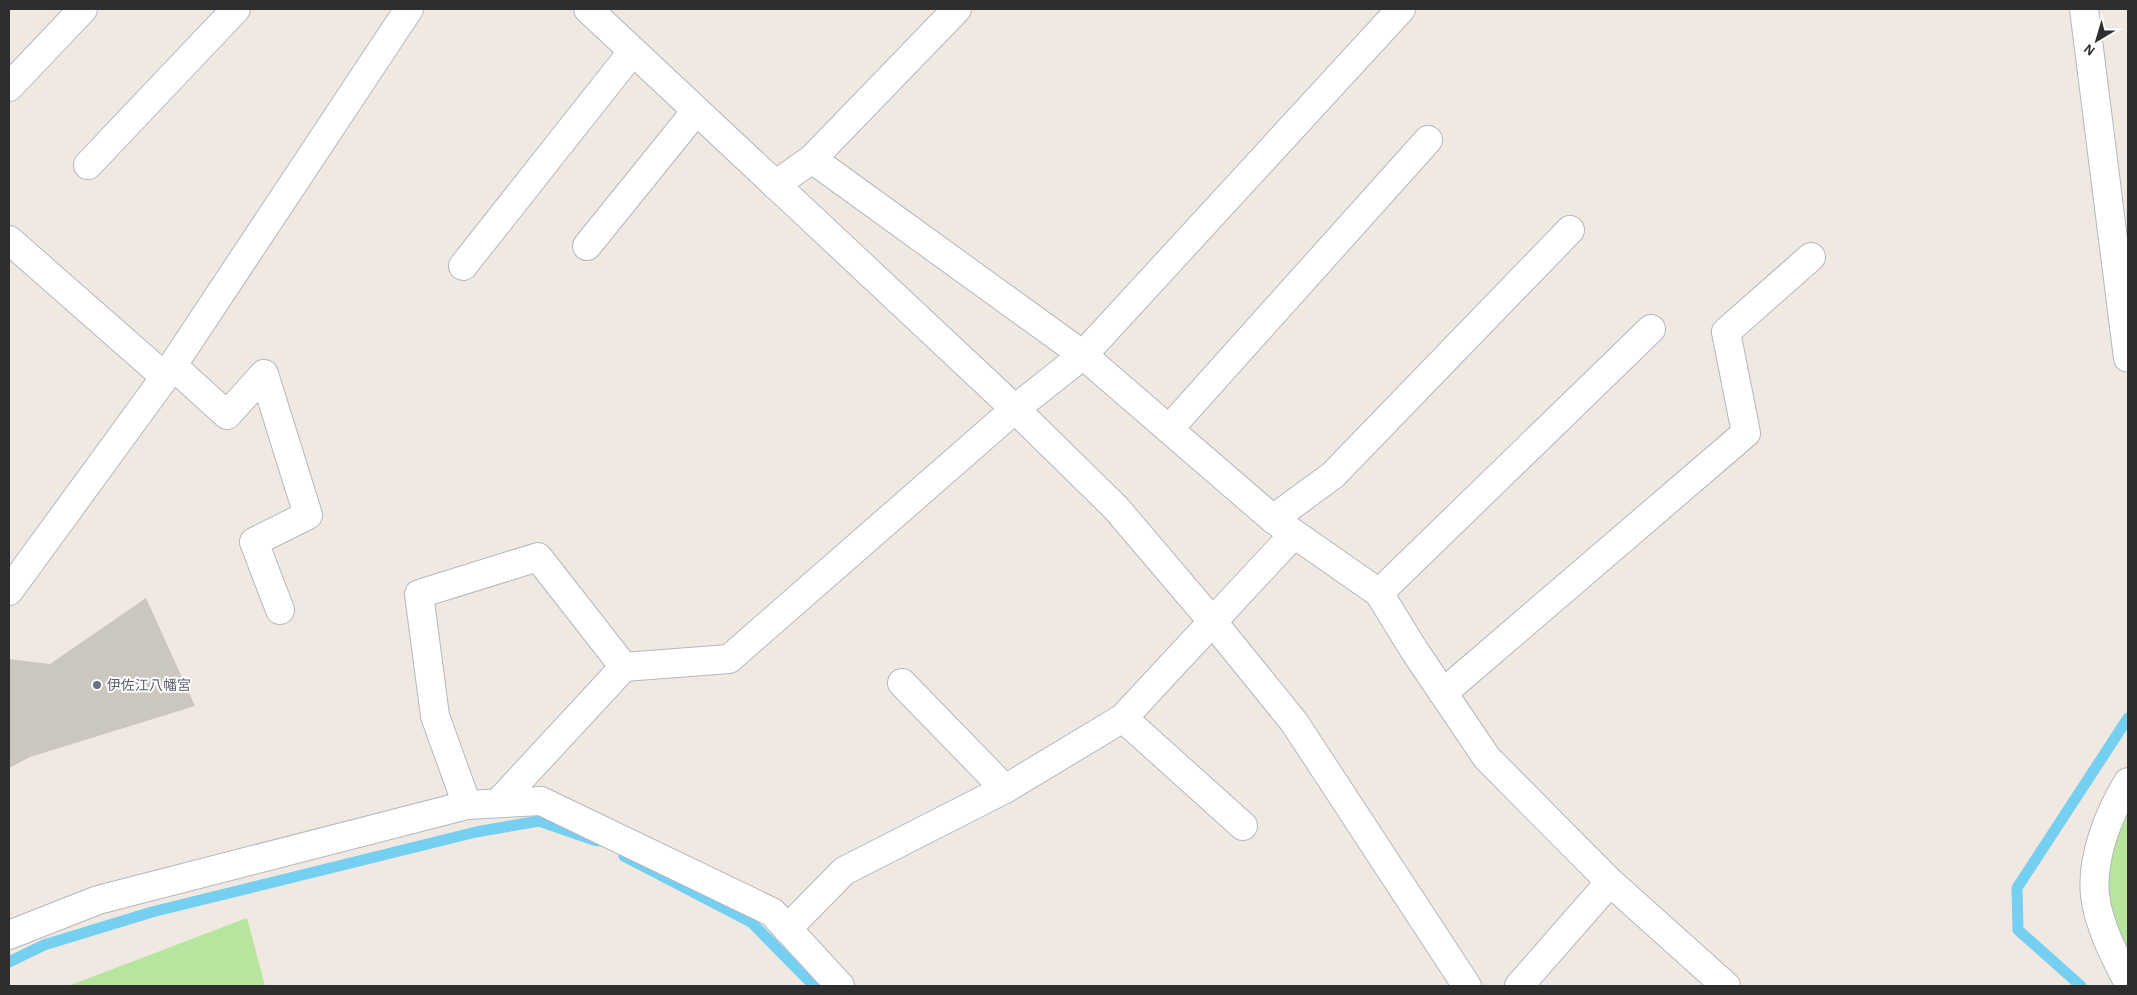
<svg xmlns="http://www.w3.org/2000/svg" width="2137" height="995" font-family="'Alegreya Sans','Noto Sans JP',sans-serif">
  <rect width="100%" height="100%" fill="#efe9e1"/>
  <g fill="#b6e59e">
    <polygon points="2128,800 2128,959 2109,908 2106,871"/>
    <polygon points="247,918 265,986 68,986"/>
  </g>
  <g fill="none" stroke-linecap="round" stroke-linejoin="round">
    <g stroke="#75cff0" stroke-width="11">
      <polyline points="624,856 751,922 814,986"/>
      <polyline points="9,962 44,945 152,912 476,832 539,821 597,841"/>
      <polyline points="2081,986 2018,930 2017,888 2128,718"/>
    </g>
  </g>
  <polygon fill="#cbc7bf" points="146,598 195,706 30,757 9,768 9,659 50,664"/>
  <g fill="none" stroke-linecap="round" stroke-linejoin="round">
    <g stroke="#b4b7c1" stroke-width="30">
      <g id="minor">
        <polyline points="588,9 1015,409 1116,508 1212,621 1294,722 1467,986"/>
        <polyline points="2084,9 2128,358"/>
        <polyline points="9,87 83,9"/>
        <polyline points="812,159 1083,355 1273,519 1379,593 1414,650 1487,758 1610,882 1726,986"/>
        <polyline points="88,165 236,9"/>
        <polyline points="775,185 812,159 957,9"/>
        <polyline points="9,240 165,377"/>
        <polyline points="587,246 696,111"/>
        <polyline points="463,266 633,51"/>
        <polyline points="173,366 227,415 264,374 308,515 254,542 280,610"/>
        <polyline points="1169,429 1428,140"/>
        <polyline points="1273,519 1333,475 1570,230"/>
        <polyline points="9,591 165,377 409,9"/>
        <polyline points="1379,593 1651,329"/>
        <polyline points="902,683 1005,789"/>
        <polyline points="1443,693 1746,433 1726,332 1811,257"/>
        <polyline points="1123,718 1243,826"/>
        <path d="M2128 782C2109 813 2091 858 2095 895 2098 924 2115 957 2128 982"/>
        <polyline points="498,803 624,667"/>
        <polyline points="467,805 435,716 419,594 538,557 624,667 729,659 1015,409 1083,355 1401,9"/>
        <polyline points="787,929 844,871 1005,789 1123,718 1294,534"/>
        <polyline points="9,935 98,900 467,805 541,801 772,912 840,986"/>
        <polyline points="1519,986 1610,882"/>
      </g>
    </g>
    <use href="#minor" stroke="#fff" stroke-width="28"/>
  </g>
  <circle fill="#6b7280" stroke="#fff" stroke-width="2" cx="97" cy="685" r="5"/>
  <g text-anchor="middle" stroke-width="4" stroke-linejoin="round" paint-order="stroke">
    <g font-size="14" fill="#5b616d" stroke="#fff" text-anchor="start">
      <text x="107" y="690">伊佐江八幡宮</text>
    </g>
  </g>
  <rect width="2137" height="995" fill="none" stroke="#2e2e2e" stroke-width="20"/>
  <g transform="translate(2097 40) rotate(218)" stroke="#ffffff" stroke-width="4" paint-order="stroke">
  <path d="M0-4L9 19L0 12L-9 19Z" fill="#2e2e2e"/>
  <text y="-8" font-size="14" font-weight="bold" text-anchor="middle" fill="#2e2e2e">N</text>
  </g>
</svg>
